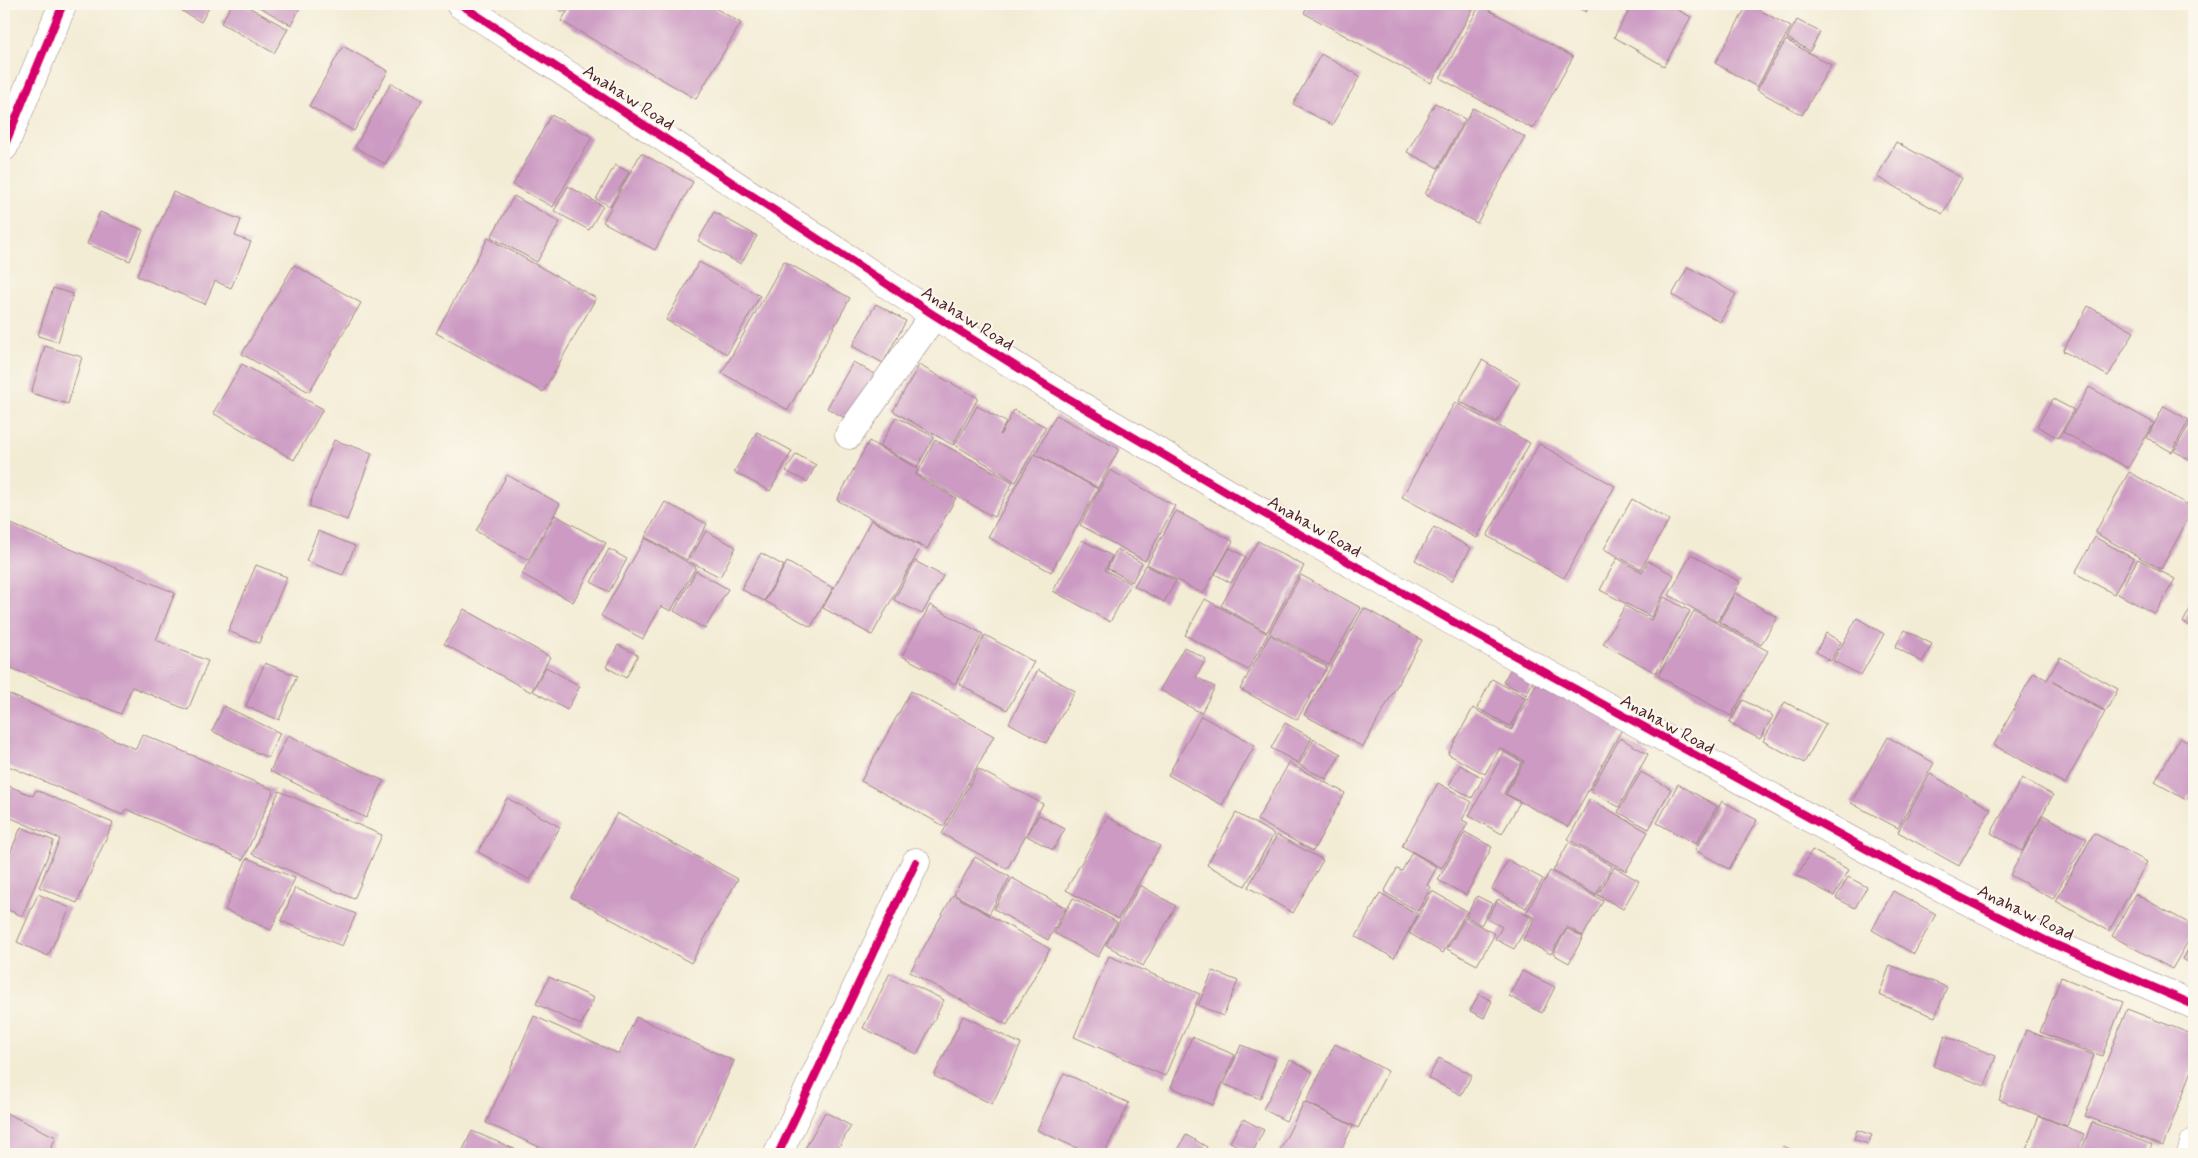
<svg xmlns="http://www.w3.org/2000/svg" width="2198" height="1158" font-family="Mynerve,sans-serif">
  <rect width="100%" height="100%" fill="#fbf7ec"/>
  <filter id="ink" filterUnits="userSpaceOnUse"><feTurbulence type="fractalNoise" baseFrequency=".02" numOctaves="2"/><feDisplacementMap in="SourceGraphic" scale="10" xChannelSelector="R" yChannelSelector="G"/><feConvolveMatrix kernelMatrix="1 2 1 2 8 2 1 2 1" color-interpolation-filters="sRGB"/></filter>
  <filter id="wash" filterUnits="userSpaceOnUse"><feTurbulence type="fractalNoise" baseFrequency=".0096" numOctaves="4" result="noise"/><feDisplacementMap in="SourceGraphic" scale="20" xChannelSelector="R" yChannelSelector="G"/><feGaussianBlur stdDeviation="1.12" result="paint"/><feColorMatrix in="noise" values="0 0 0 0 0 0 0 0 0 0 0 0 0 0 0 0 0 1.4 0 .05"/><feComposite in="paint" operator="in"/></filter>
  <g filter="url(#wash)">
    <rect width="100%" height="100%" fill="#f3ecd5"/>
    <g id="blocks">
      <g fill="#cc9ac3">
        <polygon points="186,4 211,4 201,22 182,11"/>
        <polygon points="232,4 243,4 288,29 274,53 221,23"/>
        <polygon points="254,4 302,4 291,25"/>
        <polygon points="548,4 568,4 563,12"/>
        <polygon points="572,4 708,4 741,23 696,99 561,21"/>
        <polygon points="1309,4 1468,4 1474,7 1431,83 1304,13"/>
        <polygon points="1571,4 1591,4 1586,12"/>
        <polygon points="1633,4 1667,4 1691,17 1664,66 1614,37"/>
        <polygon points="1748,4 1791,27 1757,87 1715,63"/>
        <polygon points="1480,5 1573,57 1533,129 1440,78"/>
        <polygon points="1797,20 1820,32 1810,51 1787,38"/>
        <polygon points="1786,40 1831,65 1802,115 1757,90"/>
        <polygon points="343,46 388,71 354,131 309,106"/>
        <polygon points="1321,54 1360,76 1332,125 1293,104"/>
        <polygon points="391,83 422,100 385,164 355,147"/>
        <polygon points="1435,103 1465,119 1438,168 1407,152"/>
        <polygon points="1473,108 1525,137 1477,223 1425,194"/>
        <polygon points="551,115 592,137 553,207 513,185"/>
        <polygon points="1896,142 1962,178 1943,214 1877,177"/>
        <polygon points="641,153 693,182 655,250 603,222"/>
        <polygon points="615,165 629,172 610,206 596,199"/>
        <polygon points="568,186 603,206 589,230 554,211"/>
        <polygon points="173,192 241,220 235,236 251,242 231,288 215,281 205,304 137,276"/>
        <polygon points="514,196 560,222 537,262 491,237"/>
        <polygon points="100,212 143,230 130,261 87,244"/>
        <polygon points="714,212 757,236 741,264 698,241"/>
        <polygon points="488,238 596,298 543,392 436,333"/>
        <polygon points="2194,248 2194,262 2188,259"/>
        <polygon points="784,261 850,298 788,410 722,373"/>
        <polygon points="699,262 760,296 727,354 666,320"/>
        <polygon points="294,265 361,303 309,392 242,354"/>
        <polygon points="1688,267 1736,294 1720,322 1672,295"/>
        <polygon points="53,288 73,294 58,342 38,336"/>
        <polygon points="876,304 906,321 883,363 852,346"/>
        <polygon points="2088,306 2134,332 2108,376 2063,351"/>
        <polygon points="45,346 82,357 68,404 31,393"/>
        <polygon points="1482,360 1520,382 1497,422 1459,401"/>
        <polygon points="853,362 880,377 854,423 827,408"/>
        <polygon points="242,364 323,409 294,460 213,413"/>
        <polygon points="919,365 978,398 953,445 893,411"/>
        <polygon points="2089,387 2154,423 2128,468 2063,432"/>
        <polygon points="2053,399 2074,410 2058,438 2037,426"/>
        <polygon points="1455,402 1530,443 1477,538 1402,497"/>
        <polygon points="977,406 1006,422 1000,435 1014,410 1046,427 1016,482 955,445"/>
        <polygon points="2164,406 2189,420 2172,452 2147,438"/>
        <polygon points="1056,415 1119,449 1098,488 1035,454"/>
        <polygon points="896,417 934,437 917,467 880,446"/>
        <polygon points="2192,420 2194,421 2194,462 2174,451"/>
        <polygon points="757,432 792,451 770,491 734,472"/>
        <polygon points="334,440 372,453 347,520 309,506"/>
        <polygon points="935,440 1013,482 994,517 917,474"/>
        <polygon points="869,441 918,469 915,475 956,498 927,549 837,500"/>
        <polygon points="1539,444 1615,486 1564,578 1487,536"/>
        <polygon points="796,454 816,465 807,482 786,471"/>
        <polygon points="1034,454 1098,489 1051,572 988,537"/>
        <polygon points="1110,470 1175,506 1145,561 1080,525"/>
        <polygon points="2129,472 2194,508 2161,569 2095,533"/>
        <polygon points="507,475 560,504 528,560 476,531"/>
        <polygon points="1632,499 1669,520 1641,569 1604,549"/>
        <polygon points="665,502 707,524 687,560 645,537"/>
        <polygon points="1176,511 1233,541 1203,594 1147,564"/>
        <polygon points="555,515 606,543 573,602 522,574"/>
        <polygon points="871,520 921,547 872,635 823,608"/>
        <polygon points="4,521 175,593 156,640 208,661 188,710 132,687 121,714 4,665"/>
        <polygon points="1434,527 1471,548 1452,581 1415,560"/>
        <polygon points="318,531 355,546 343,575 306,561"/>
        <polygon points="706,531 736,547 720,577 689,561"/>
        <polygon points="2095,537 2134,559 2114,594 2075,573"/>
        <polygon points="645,538 696,567 671,611 661,606 643,639 601,616"/>
        <polygon points="1082,540 1112,556 1105,570 1131,584 1110,622 1053,591"/>
        <polygon points="1258,541 1304,566 1267,632 1221,606"/>
        <polygon points="1230,548 1246,557 1231,583 1215,574"/>
        <polygon points="609,549 627,559 609,592 591,582"/>
        <polygon points="1117,549 1142,563 1132,582 1107,568"/>
        <polygon points="761,553 784,566 764,601 741,589"/>
        <polygon points="1691,554 1740,582 1717,622 1669,595"/>
        <polygon points="1617,558 1642,572 1648,561 1674,575 1651,617 1600,590"/>
        <polygon points="2138,559 2175,579 2155,614 2118,594"/>
        <polygon points="915,561 943,576 922,614 894,600"/>
        <polygon points="787,562 833,588 811,627 765,601"/>
        <polygon points="256,565 287,577 259,643 228,631"/>
        <polygon points="1146,565 1176,581 1164,602 1134,586"/>
        <polygon points="696,571 728,589 705,629 674,611"/>
        <polygon points="1301,575 1361,608 1329,665 1269,633"/>
        <polygon points="1735,593 1777,617 1761,645 1719,622"/>
        <polygon points="1664,597 1690,611 1656,673 1603,644 1625,606 1651,620"/>
        <polygon points="1205,599 1268,634 1248,670 1185,635"/>
        <polygon points="2194,602 2194,628 2183,622"/>
        <polygon points="930,605 983,634 955,684 902,656"/>
        <polygon points="1364,608 1422,640 1363,747 1304,715"/>
        <polygon points="464,609 550,657 531,692 444,644"/>
        <polygon points="1694,611 1768,651 1731,716 1658,676"/>
        <polygon points="1857,618 1884,634 1861,675 1833,661"/>
        <polygon points="1905,630 1932,644 1922,662 1895,647"/>
        <polygon points="1826,633 1841,642 1831,661 1816,652"/>
        <polygon points="985,635 1034,662 1007,710 959,684"/>
        <polygon points="1270,635 1327,667 1297,720 1240,689"/>
        <polygon points="618,645 638,655 626,678 606,667"/>
        <polygon points="1184,647 1206,659 1196,677 1215,687 1201,713 1160,690"/>
        <polygon points="2060,657 2118,689 2106,711 2053,682 2105,712 2065,784 1994,745 2034,672 2047,680"/>
        <polygon points="1515,662 1537,674 1526,695 1503,682"/>
        <polygon points="265,663 297,676 279,720 246,706"/>
        <polygon points="546,667 580,686 567,710 533,691"/>
        <polygon points="1038,670 1075,691 1046,743 1009,723"/>
        <polygon points="1540,678 1625,724 1568,827 1506,794 1524,761 1500,748 1485,774 1448,754 1473,708 1511,730"/>
        <polygon points="1492,679 1526,698 1510,726 1477,708"/>
        <polygon points="911,691 994,736 944,826 861,781"/>
        <polygon points="4,692 136,749 142,734 274,790 243,860 126,809 122,815 4,764"/>
        <polygon points="1743,700 1773,716 1760,739 1729,723"/>
        <polygon points="1785,702 1826,724 1804,763 1763,741"/>
        <polygon points="224,706 280,733 268,758 212,731"/>
        <polygon points="1201,716 1255,745 1222,805 1168,775"/>
        <polygon points="1285,723 1312,738 1298,763 1271,748"/>
        <polygon points="2194,728 2194,739 2190,737"/>
        <polygon points="288,735 384,781 366,818 270,771"/>
        <polygon points="1888,737 1934,763 1898,828 1851,803"/>
        <polygon points="1620,738 1648,754 1619,807 1590,791"/>
        <polygon points="2180,738 2194,746 2194,785 2186,800 2155,782"/>
        <polygon points="1314,739 1341,754 1326,779 1299,765"/>
        <polygon points="1504,752 1522,762 1504,794 1520,802 1502,834 1469,816"/>
        <polygon points="1289,763 1345,793 1313,851 1257,820"/>
        <polygon points="1460,765 1483,778 1472,798 1449,785"/>
        <polygon points="978,769 1043,804 1007,869 942,834"/>
        <polygon points="1641,772 1671,789 1649,829 1618,812"/>
        <polygon points="1930,774 1991,809 1959,866 1898,832"/>
        <polygon points="2022,778 2053,795 2022,851 1991,833"/>
        <polygon points="1438,783 1472,802 1462,820 1468,823 1442,868 1402,846"/>
        <polygon points="4,784 33,796 36,790 113,823 77,903 39,887 60,839 4,815"/>
        <polygon points="1678,784 1717,806 1696,844 1657,823"/>
        <polygon points="279,791 382,835 354,899 252,854"/>
        <polygon points="507,798 560,827 530,880 478,852"/>
        <polygon points="1590,799 1648,832 1626,871 1568,839"/>
        <polygon points="1722,801 1757,820 1729,869 1695,850"/>
        <polygon points="617,813 738,879 691,963 571,897"/>
        <polygon points="1236,813 1274,834 1245,886 1207,865"/>
        <polygon points="1039,815 1065,829 1053,850 1027,836"/>
        <polygon points="2043,815 2087,839 2053,899 2010,875"/>
        <polygon points="1107,817 1160,846 1118,919 1066,890"/>
        <polygon points="21,827 54,841 22,916 4,908 4,868"/>
        <polygon points="1465,832 1492,847 1466,895 1438,880"/>
        <polygon points="2094,833 2147,862 2109,931 2056,901"/>
        <polygon points="1277,835 1323,860 1293,913 1248,887"/>
        <polygon points="1569,842 1612,866 1596,895 1553,871"/>
        <polygon points="1812,850 1849,870 1834,896 1797,876"/>
        <polygon points="1412,852 1437,867 1427,885 1431,887 1418,911 1384,892 1397,869 1402,871"/>
        <polygon points="975,857 1010,877 989,914 954,894"/>
        <polygon points="247,858 295,878 271,930 225,910"/>
        <polygon points="1508,860 1543,879 1526,908 1492,889"/>
        <polygon points="1614,867 1639,881 1623,909 1598,895"/>
        <polygon points="1550,871 1603,901 1583,936 1567,927 1551,954 1523,940 1535,918 1526,913"/>
        <polygon points="1848,877 1867,887 1855,908 1836,898"/>
        <polygon points="1012,878 1066,908 1048,940 994,909"/>
        <polygon points="1140,885 1176,906 1143,966 1106,945"/>
        <polygon points="295,888 356,914 342,946 281,921"/>
        <polygon points="1432,891 1467,911 1443,953 1409,933"/>
        <polygon points="1893,891 1936,914 1914,954 1872,930"/>
        <polygon points="1380,893 1418,914 1394,958 1356,937"/>
        <polygon points="38,894 70,908 48,956 17,942"/>
        <polygon points="2135,894 2194,926 2194,931 2172,969 2112,936"/>
        <polygon points="953,895 1050,949 1007,1025 910,972"/>
        <polygon points="1477,896 1493,904 1481,925 1466,916"/>
        <polygon points="1073,898 1117,922 1098,957 1054,933"/>
        <polygon points="1498,899 1532,918 1514,949 1495,939 1502,927 1487,919"/>
        <polygon points="1465,918 1495,934 1477,965 1447,949"/>
        <polygon points="1567,929 1583,937 1569,963 1553,954"/>
        <polygon points="2194,939 2194,966 2183,959"/>
        <polygon points="1109,956 1200,994 1165,1076 1074,1037"/>
        <polygon points="1890,965 1947,987 1935,1017 1879,995"/>
        <polygon points="1213,971 1238,981 1223,1016 1198,1005"/>
        <polygon points="1522,971 1555,987 1542,1013 1509,996"/>
        <polygon points="890,973 944,1000 917,1054 863,1028"/>
        <polygon points="549,977 594,998 581,1025 536,1004"/>
        <polygon points="2061,977 2123,1002 2102,1056 2040,1032"/>
        <polygon points="1479,994 1492,1001 1484,1018 1470,1011"/>
        <polygon points="2127,1009 2194,1035 2194,1065 2163,1146 2085,1116"/>
        <polygon points="534,1016 619,1054 636,1017 734,1061 692,1154 555,1154 486,1123"/>
        <polygon points="963,1016 1021,1044 992,1104 934,1076"/>
        <polygon points="2026,1030 2094,1055 2067,1126 1999,1100"/>
        <polygon points="1945,1036 1996,1056 1985,1086 1933,1066"/>
        <polygon points="1192,1037 1235,1055 1213,1105 1171,1087"/>
        <polygon points="1335,1044 1388,1071 1358,1128 1306,1102"/>
        <polygon points="1241,1045 1276,1059 1260,1099 1224,1084"/>
        <polygon points="1439,1058 1472,1075 1461,1095 1428,1078"/>
        <polygon points="1290,1060 1313,1072 1286,1121 1263,1109"/>
        <polygon points="1064,1073 1129,1103 1104,1154 1090,1154 1037,1130"/>
        <polygon points="1304,1102 1353,1126 1339,1154 1278,1154"/>
        <polygon points="4,1112 56,1137 48,1154 4,1154"/>
        <polygon points="825,1112 851,1126 835,1154 802,1154"/>
        <polygon points="2039,1116 2084,1134 2076,1154 2024,1154"/>
        <polygon points="1243,1119 1264,1130 1252,1153 1230,1142"/>
        <polygon points="2092,1122 2152,1145 2148,1154 2080,1154"/>
        <polygon points="1857,1130 1872,1135 1868,1144 1854,1139"/>
        <polygon points="472,1131 526,1154 461,1154"/>
        <polygon points="1186,1135 1207,1147 1203,1154 1176,1154"/>
        <polygon points="1783,1146 1803,1154 1780,1154"/>
        <polygon points="1854,1150 1865,1154 1853,1154"/>
      </g>
    </g>
  </g>
  <g filter="url(#ink)">
    <use href="#blocks" fill-opacity="0" stroke="#9e8680" stroke-width="1"/>
    <g fill="none" stroke-linecap="round" stroke-linejoin="round">
      <g stroke="#9e8680" stroke-width="29">
        <g id="minor">
          <polyline points="460,4 934,315 1044,384 1228,493 1459,625 1879,856 2047,941 2194,1005"/>
          <polyline points="4,147 63,4"/>
          <polyline points="849,435 934,315"/>
          <polyline points="778,1154 916,862"/>
          <polyline points="2191,1154 2194,1143"/>
        </g>
      </g>
      <use href="#minor" stroke="#fff" stroke-width="28"/>
      <g stroke="#fbf7ec" stroke-width="11">
        <g id="cycleway">
          <polyline points="460,4 934,315 1044,384 1228,493 1459,625 1879,856 2047,941 2194,1005"/>
          <polyline points="4,147 63,4"/>
          <polyline points="778,1154 916,862"/>
        </g>
      </g>
      <use href="#cycleway" stroke="#d6006c" stroke-width="8"/>
    </g>
  </g>
  <g text-anchor="middle" stroke-width="4" stroke-linejoin="round" paint-order="stroke">
    <g font-size="18" fill="#4a1f2b" stroke="#fbf7ec">
      <text transform="translate(629 97) rotate(33)" y="6">Anahaw Road</text>
      <text transform="translate(968 318) rotate(32)" y="6">Anahaw Road</text>
      <text transform="translate(1315 526) rotate(30)" y="6">Anahaw Road</text>
      <text transform="translate(1668 724) rotate(29)" y="6">Anahaw Road</text>
      <text transform="translate(2026 912) rotate(26)" y="6">Anahaw Road</text>
    </g>
  </g>
  <rect width="2198" height="1158" fill="none" stroke="#fbf7ec" stroke-width="20"/>
</svg>
